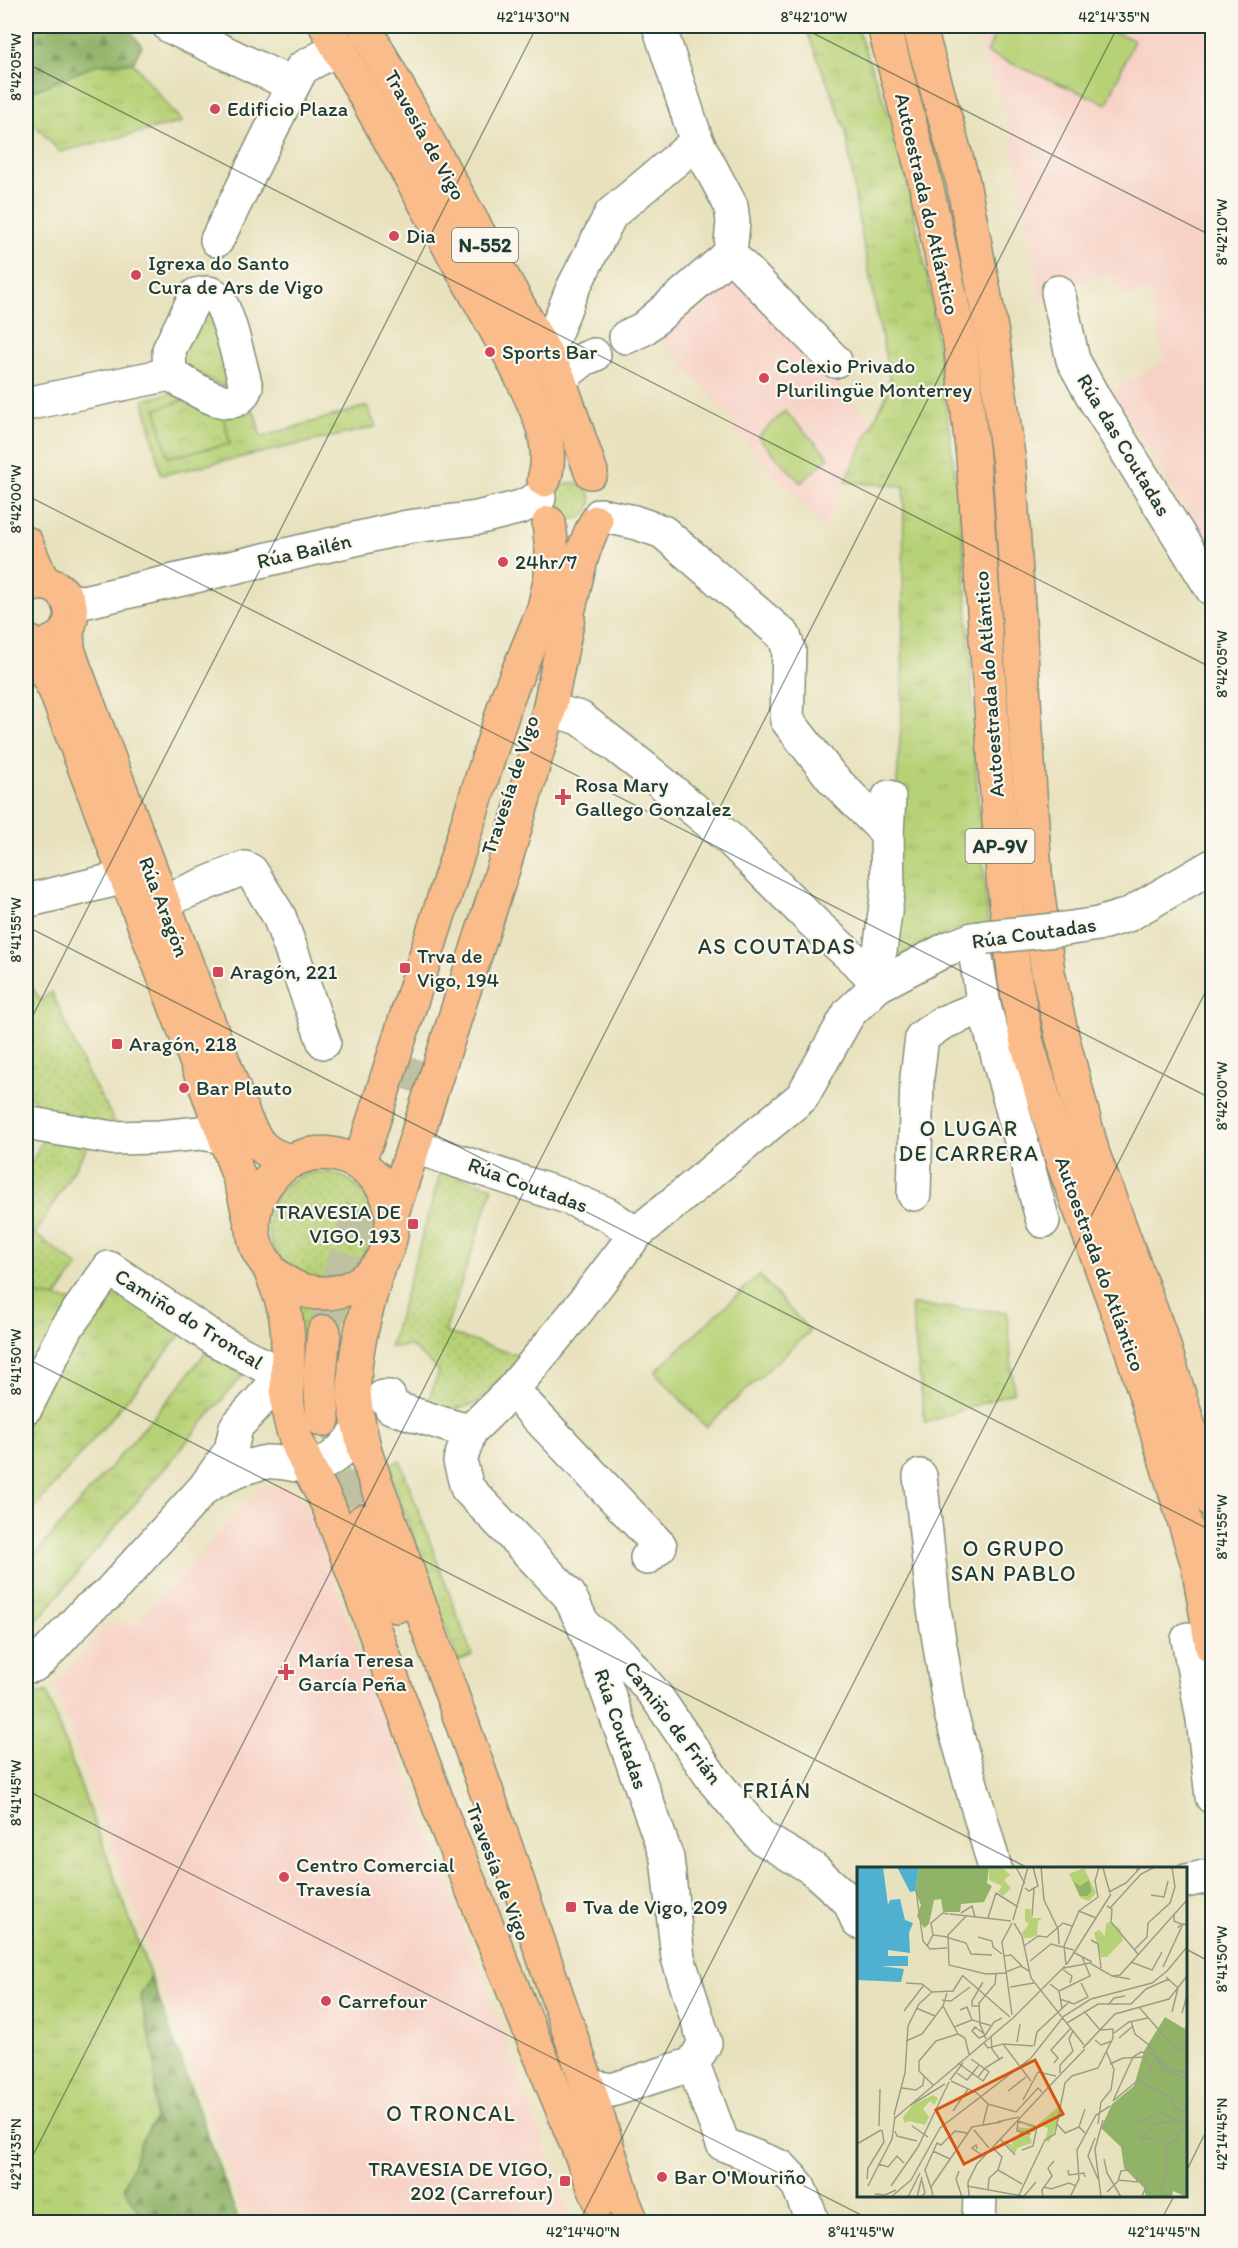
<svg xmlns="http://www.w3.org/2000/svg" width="1238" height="2248" font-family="Itim,sans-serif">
  <defs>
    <pattern id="grass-tufts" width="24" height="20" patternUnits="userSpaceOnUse" patternTransform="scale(1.5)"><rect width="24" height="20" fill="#b7d176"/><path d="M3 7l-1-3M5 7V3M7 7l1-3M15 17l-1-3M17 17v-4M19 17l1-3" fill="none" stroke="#9db467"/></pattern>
    <pattern id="forest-firs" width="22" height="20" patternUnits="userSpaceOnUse" patternTransform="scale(1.5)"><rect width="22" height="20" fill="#91b367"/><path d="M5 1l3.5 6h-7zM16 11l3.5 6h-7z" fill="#769356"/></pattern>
    <pattern id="park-crowns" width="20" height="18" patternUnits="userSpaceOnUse" patternTransform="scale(1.5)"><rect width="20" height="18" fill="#b7d176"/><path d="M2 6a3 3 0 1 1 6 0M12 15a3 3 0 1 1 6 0" fill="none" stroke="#9db467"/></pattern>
    <pattern id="garden-dots" width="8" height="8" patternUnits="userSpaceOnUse" patternTransform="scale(1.5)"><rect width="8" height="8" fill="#b7d176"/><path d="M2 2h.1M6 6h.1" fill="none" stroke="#9db467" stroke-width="1.8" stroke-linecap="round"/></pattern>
  </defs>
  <rect width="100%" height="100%" fill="#fbf7ec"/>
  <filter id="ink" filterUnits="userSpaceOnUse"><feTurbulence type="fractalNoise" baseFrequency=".0167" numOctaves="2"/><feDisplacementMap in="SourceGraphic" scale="12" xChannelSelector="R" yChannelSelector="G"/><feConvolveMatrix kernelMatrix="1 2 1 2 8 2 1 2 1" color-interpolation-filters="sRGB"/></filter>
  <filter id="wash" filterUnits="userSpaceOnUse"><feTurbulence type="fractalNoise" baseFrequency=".008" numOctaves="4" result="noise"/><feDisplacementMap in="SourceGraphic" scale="24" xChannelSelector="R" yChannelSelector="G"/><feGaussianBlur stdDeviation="1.35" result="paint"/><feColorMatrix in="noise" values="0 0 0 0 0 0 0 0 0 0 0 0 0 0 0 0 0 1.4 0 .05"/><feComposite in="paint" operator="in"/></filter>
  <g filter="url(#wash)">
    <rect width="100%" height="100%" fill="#e8e1bd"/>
    <g fill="#f7d1c6">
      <polygon points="976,26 1212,26 1212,551 1112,393 1164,360 1151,292 1126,296 1112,274 1103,274 1040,299 1031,242 1007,118 982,53"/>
      <polygon points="740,275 874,423 829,516 826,531 733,428 736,425 657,333 705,295"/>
      <polygon points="273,1486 289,1488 301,1497 308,1508 360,1654 407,1775 573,2222 247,2222 54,1686 109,1624 137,1621 261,1488"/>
    </g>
    <g fill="url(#grass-tufts)" stroke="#6b8755" stroke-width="1.5">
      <polygon points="805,26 856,26 898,139 930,289 963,535 977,784 988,924 954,930 884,963 902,714 904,486 845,482 891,385 858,216 846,131"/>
      <polygon points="133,63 182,122 60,152 32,122 26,124 26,94 98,64"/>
      <polygon points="210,302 234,392 176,362"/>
      <polygon points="171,393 184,400 157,410 169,457 230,444 223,417 254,411 261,437 367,406 376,427 161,475 144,400"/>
      <polygon points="108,1280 181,1334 154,1368 26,1518 26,1424 72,1332"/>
      <polygon points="26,1293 75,1301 37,1365 26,1359"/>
      <polygon points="208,1349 246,1371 26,1634 26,1565 178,1388"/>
      <polygon points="400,1461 472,1655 458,1661 387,1465"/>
      <polygon points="46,1691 151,1977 140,1996 155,2059 155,2119 141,2142 124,2187 145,2222 37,2222 26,2211 26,1700"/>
    </g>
    <g fill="url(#forest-firs)" stroke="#58784e" stroke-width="1.5">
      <polygon points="26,26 127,26 142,46 133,63 98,64 26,94"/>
      <polygon points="151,1977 239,2222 145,2222 124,2187 141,2142 155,2119 155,2059 140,1996"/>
    </g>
    <g fill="url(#park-crowns)" stroke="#6b8755" stroke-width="1.5">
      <polygon points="184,400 208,414 223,417 230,444 168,457 156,409"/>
      <polygon points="911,1305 1007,1312 1014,1392 925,1423"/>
    </g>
    <g fill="url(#garden-dots)" stroke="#6b8755" stroke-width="1.5">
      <circle cx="573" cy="501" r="18"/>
      <polygon points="26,978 40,1000 52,992 85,1069 120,1130 52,1121 26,1091"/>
      <polygon points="44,1137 90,1143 35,1234 78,1266 56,1298 26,1293 26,1174"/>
      <polygon points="441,1171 493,1187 445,1332 523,1357 477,1403 449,1411 426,1407 439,1371 411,1346 390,1347"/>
      <circle cx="321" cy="1225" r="53"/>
      <polygon points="355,1298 348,1325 321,1319 315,1422 317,1446 313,1449 303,1414 292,1299"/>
      <polygon points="353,1456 363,1487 332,1500 331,1475"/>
    </g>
    <g fill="#b7d176" stroke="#6b8755" stroke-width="1.5">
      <polygon points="998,26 1099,26 1134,40 1107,104 987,53"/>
      <polygon points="785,411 829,457 801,483 758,437"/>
      <polygon points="759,1275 810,1331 706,1427 655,1372"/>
    </g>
  </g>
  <g filter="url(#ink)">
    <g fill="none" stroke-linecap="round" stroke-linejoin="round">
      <g stroke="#c0c0a2" stroke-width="33" stroke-dasharray="33 16" stroke-linecap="butt">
        <polyline points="412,1092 426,1050"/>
        <polyline points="324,1332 337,1283 380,1150"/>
        <polyline points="336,1425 349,1482 363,1521"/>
      </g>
      <g stroke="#848f78" stroke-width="36">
        <g id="minor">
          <polyline points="169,26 293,85 302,68 339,48"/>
          <polyline points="217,240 293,85"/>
          <polyline points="730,254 835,361"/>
          <polyline points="1058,292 1073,360 1095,400 1212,589"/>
          <polyline points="626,337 643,329 730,254 733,222 731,206 697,142"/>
          <polyline points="546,356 572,290 611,214 697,142 659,26"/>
          <polyline points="559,379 584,359 594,355"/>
          <path d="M26 404 170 374C190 385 235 421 246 387 241 369 227 302 214 295 208 291 202 294 196 295L169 350 170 374"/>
          <polyline points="600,515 634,522 663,532 784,636 789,650 787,720 832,778 887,833 888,890 880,951 866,970"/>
          <polyline points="68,600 83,602 407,527 477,518 521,507 539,498"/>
          <polyline points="548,715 553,712 558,712 580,718 643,767 732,841 813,922 866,970 877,986"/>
          <polyline points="887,833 889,797"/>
          <polyline points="26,901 126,877"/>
          <polyline points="162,902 239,870 245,868 251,871 279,916 324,1042"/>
          <polyline points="1065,929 1098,924 1128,915 1212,866"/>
          <polyline points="973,939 984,1006 1043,1221"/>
          <polyline points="26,1123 112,1138 159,1137 200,1133 225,1137"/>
          <polyline points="415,1147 564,1196 607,1214 636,1234"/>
          <polyline points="914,1194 917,1077 922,1037 942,1023 984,1006"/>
          <polyline points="512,1390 660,1546 647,1558"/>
          <polyline points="383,1397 389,1397 391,1407 450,1426 470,1431"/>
          <polyline points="26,1407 67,1327 109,1268 216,1340 276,1372 287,1371"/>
          <polyline points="920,1476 934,1609 951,1714 995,1868"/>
          <path d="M207 1486C225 1476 246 1465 267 1462 279 1461 292 1465 304 1466 328 1469 346 1447 359 1429"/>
          <polyline points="584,1626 621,1654 656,1696 715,1782 762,1838 812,1868 850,1902 858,1922"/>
          <polyline points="1188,1639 1203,1719 1212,1797"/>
          <polyline points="26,1667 34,1665 42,1659 87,1610 108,1594 205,1487 231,1450 236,1427 287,1371"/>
          <polyline points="1186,1881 1212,1875"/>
          <polyline points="693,2064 723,2144 781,2167 798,2185 813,2222"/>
          <polyline points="588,2086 612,2090 693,2064 705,2043 678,1958 667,1858 584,1626 569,1595 467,1488 460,1461 470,1431 512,1390 577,1311 636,1234 802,1097 849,1013 877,986 947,949 973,939 986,937"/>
          <polyline points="979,2222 980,2196"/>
        </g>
      </g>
      <g stroke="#848f78" stroke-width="36">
        <g id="major">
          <path d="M326 26 514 362C531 398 557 440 544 480"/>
          <polyline points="364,26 559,379 591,472"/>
          <polyline points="26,543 41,578 47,584"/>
          <path d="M26 588C65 567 92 627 50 643"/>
          <path d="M67 631 68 649 75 669 245 1119C256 1143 264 1155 292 1161"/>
          <polyline points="539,631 551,576 552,551 549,523"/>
          <path d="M560 637C575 599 576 558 596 522"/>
          <polyline points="29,642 55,690 225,1137 243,1189 251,1223"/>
          <polyline points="354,1160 361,1154 367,1141 508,696 544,609"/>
          <polyline points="392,1213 503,869 548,715 568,618"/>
          <path d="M378 1267C368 1305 353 1351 354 1391 355 1412 361 1434 366 1455L491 1804 588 2086 622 2193"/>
          <path d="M270 1270C280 1279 291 1288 305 1291 352 1302 393 1268 392 1220 392 1205 386 1189 376 1178 358 1159 333 1149 307 1155 292 1159 278 1168 269 1180 254 1199 249 1225 257 1248 260 1257 268 1263 271 1272 277 1287 284 1303 286 1319 291 1348 285 1377 288 1406 292 1443 313 1474 329 1507L447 1828 600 2201"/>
          <polyline points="323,1420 320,1375 324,1332"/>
          <polyline points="363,1521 396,1606"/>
          <polyline points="612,2173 632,2222"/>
        </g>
      </g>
      <g stroke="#848f78" stroke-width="36">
        <g id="highway">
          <polyline points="884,26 927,189 960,341 973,457 1003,877 1015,980 1027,1043 1064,1165 1131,1348 1198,1565 1212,1647"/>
          <polyline points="919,26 963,182 992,334 1009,464 1035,872 1048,972 1062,1036 1093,1154 1163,1343 1212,1501"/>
        </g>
      </g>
      <use href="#minor" stroke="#fff" stroke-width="33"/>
      <use href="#major" stroke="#f9bc8a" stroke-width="33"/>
      <use href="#highway" stroke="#f9bc8a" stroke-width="33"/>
      <g stroke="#848f78" stroke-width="36" stroke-linecap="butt">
        <polyline id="minor-bridge" points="986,937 1065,929"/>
      </g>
      <use href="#minor-bridge" stroke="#fff" stroke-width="33"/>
    </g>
  </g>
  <path fill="none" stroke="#1f3d34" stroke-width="1.5" stroke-opacity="0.45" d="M799 26 1212 236M26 63 1212 668M26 495 1212 1099M26 926 1212 1531M26 1029 537 26M26 1358 1028 1868M26 1790 875 2222M1186 1949 1212 1963M26 2169 1118 26M1186 2172 1212 2119M26 2221 28 2222M579 2222 1212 979M1160 2222 1174 2196"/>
  <g fill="#d1495b" stroke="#fbf7ec" stroke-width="2">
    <circle cx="215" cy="109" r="6"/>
    <circle cx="394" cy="236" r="6"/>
    <circle cx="136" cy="275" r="6"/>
    <circle cx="490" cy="352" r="6"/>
    <circle cx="764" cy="378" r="6"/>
    <circle cx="503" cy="562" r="6"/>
    <path d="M560 788h6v6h6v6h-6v6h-6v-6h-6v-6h6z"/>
    <rect x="399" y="962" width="12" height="12" rx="3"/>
    <rect x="212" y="966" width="12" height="12" rx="3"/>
    <rect x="111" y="1038" width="12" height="12" rx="3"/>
    <circle cx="184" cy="1088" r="6"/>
    <rect x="407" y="1218" width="12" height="12" rx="3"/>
    <path d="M283 1663h6v6h6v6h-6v6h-6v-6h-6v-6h6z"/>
    <circle cx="284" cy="1877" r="6"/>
    <rect x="565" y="1901" width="12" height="12" rx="3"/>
    <circle cx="326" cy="2001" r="6"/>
    <circle cx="662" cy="2177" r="6"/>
    <rect x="559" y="2175" width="12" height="12" rx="3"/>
  </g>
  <g text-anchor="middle" stroke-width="4.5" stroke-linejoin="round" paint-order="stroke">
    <g fill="#fbf7ec" stroke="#61756b" stroke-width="1.5">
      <rect x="452" y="228" width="66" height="34" rx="4.5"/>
      <rect x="965.5" y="829" width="69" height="34" rx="4.5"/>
    </g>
    <g font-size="20" font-weight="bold" fill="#1f3d34">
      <text x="485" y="252">N-552</text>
      <text x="1000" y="853">AP-9V</text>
    </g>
    <g font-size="21" fill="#1f3d34" stroke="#fbf7ec" text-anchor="start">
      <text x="227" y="116">Edificio Plaza</text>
      <text x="406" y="243">Dia</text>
      <text x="148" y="270">Igrexa do Santo<tspan x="148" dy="24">Cura de Ars de Vigo</tspan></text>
      <text x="502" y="359">Sports Bar</text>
      <text x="776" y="373">Colexio Privado<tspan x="776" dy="24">Plurilingüe Monterrey</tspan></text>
      <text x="515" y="569">24hr/7</text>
      <text x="575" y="792">Rosa Mary<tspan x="575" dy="24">Gallego Gonzalez</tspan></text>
      <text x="417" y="963">Trva de<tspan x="417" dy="24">Vigo, 194</tspan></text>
      <text x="230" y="979">Aragón, 221</text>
      <text x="129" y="1051">Aragón, 218</text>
      <text x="196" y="1095">Bar Plauto</text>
      <text x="401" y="1219" text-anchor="end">TRAVESIA DE<tspan x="401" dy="24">VIGO, 193</tspan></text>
      <text x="298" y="1667">María Teresa<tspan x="298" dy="24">García Peña</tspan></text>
      <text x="296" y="1872">Centro Comercial<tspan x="296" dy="24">Travesía</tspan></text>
      <text x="583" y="1914">Tva de Vigo, 209</text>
      <text x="338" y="2008">Carrefour</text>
      <text x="553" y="2176" text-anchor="end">TRAVESIA DE VIGO,<tspan x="553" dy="24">202 (Carrefour)</tspan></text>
      <text x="674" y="2184">Bar O'Mouriño</text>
    </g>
    <g font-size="21" fill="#1f3d34" stroke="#fbf7ec">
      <text transform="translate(425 135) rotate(61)" y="7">Travesía de Vigo</text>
      <text transform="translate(927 204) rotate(77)" y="7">Autoestrada do Atlántico</text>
      <text transform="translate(1124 445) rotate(59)" y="7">Rúa das Coutadas</text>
      <text transform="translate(304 551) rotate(-13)" y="7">Rúa Bailén</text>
      <text transform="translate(989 684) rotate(-94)" y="7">Autoestrada do Atlántico</text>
      <text transform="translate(510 785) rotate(-72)" y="7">Travesía de Vigo</text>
      <text transform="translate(164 907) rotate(69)" y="7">Rúa Aragón</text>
      <text transform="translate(1034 933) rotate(-8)" y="7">Rúa Coutadas</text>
      <text transform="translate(528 1185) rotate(20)" y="7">Rúa Coutadas</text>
      <text transform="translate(1100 1264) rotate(70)" y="7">Autoestrada do Atlántico</text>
      <text transform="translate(189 1319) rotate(32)" y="7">Camiño do Troncal</text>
      <text transform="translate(673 1723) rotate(53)" y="7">Camiño de Frián</text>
      <text transform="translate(621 1729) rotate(71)" y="7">Rúa Coutadas</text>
      <text transform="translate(498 1872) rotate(69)" y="7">Travesía de Vigo</text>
    </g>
    <g font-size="22" letter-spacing="1.5" fill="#1f3d34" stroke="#fbf7ec">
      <text x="777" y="954">AS COUTADAS</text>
      <text x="969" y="1136">O LUGAR<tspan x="969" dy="25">DE CARRERA</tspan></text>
      <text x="1014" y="1556">O GRUPO<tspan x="1014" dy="25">SAN PABLO</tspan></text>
      <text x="777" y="1798">FRIÁN</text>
      <text x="451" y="2121">O TRONCAL</text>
    </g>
  </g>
  <g transform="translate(857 1867)">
    <rect width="330" height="330" fill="#e8e1bd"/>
    <path d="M132 0H145L153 8 147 13 154 21 146 29 141 25 145 19 132 13ZM168 42H174L173 49 178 51H186L181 54 180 68 173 71H167L165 66 172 57 168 54ZM254 55 263 62 266 73 250 90H244L237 66 242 63 248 69 249 56ZM202 239V253L192 275 188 274 191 261 180 258ZM162 256 178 260V265H166L172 267 175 276 160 281 158 287 148 275 155 278 156 270 163 269 161 260 177 262Z" fill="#b7d176"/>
    <path d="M62 0H132L130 16 135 19 127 35 104 37 103 45H86L84 32 77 33 72 57 67 61 60 49 64 38 58 24ZM230 8 221 16 232 13 235 24 231 29 223 30 216 14ZM308 150 328 162 330 155V330L316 324 315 330H289L287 321 267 301 264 280 244 261 255 237 277 219 287 184Z" fill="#91b367"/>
    <path d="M227 1 239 26 232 34 224 31 212 7ZM232 13 235 23 231 29H223L216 14 223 19ZM76 228 81 231 77 238 73 234 66 242 72 250 68 258 52 254 47 256 46 250 56 238Z" fill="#b7d176" fill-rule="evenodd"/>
    <path d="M0 0H26L31 38 33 33 43 32 48 53 56 56 52 66 53 86 31 83V89H51V99H24L47 102 44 115 0 113ZM40 0H62L58 24 53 25Z" fill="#50b0cf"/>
    <path fill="none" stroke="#989f86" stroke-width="1.5" d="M159 0 168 17M184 0 187 33 201 62 202 77M246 1 253 26M168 21 172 24 181 19 176 0M59 23 66 74 73 82 90 81M252 25 269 16 283 1 279 3M294 28 307 30 311 14M250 39 255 42 254 55 281 87M254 40 284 7 298 0M222 44 239 51 238 53M104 46 115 39 118 50M93 47 154 54M110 48 91 68 92 98 129 107 150 106M317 48V54L324 57 321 61M175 49 177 22M131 51 139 26 161 40M156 53 171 0M155 56 145 75 155 148M157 56 165 69 174 111 227 178M76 68 74 56 86 46 92 47M121 70 135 74 136 80 145 87M92 71 109 76 114 87 135 88M234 73 241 77 244 101M70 79 76 68 91 70M167 79 181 69 190 70 206 56 215 59M278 82 290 70 291 56 313 36 318 20 315 0M216 85 235 95M147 89 154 88 165 99M173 94 194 77 217 83M274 95 295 103 305 85M210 97 254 27M209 98 207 79 222 44 241 30 238 14 242 0M306 100 326 57 330 58M207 101 233 96 255 109 263 108 330 33M205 102 215 109 213 116M149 105 164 99 172 104M106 109 153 150M255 109 273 112M309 110 321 121 315 145M49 116 65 117 75 125M193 117 202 124 205 141M153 120 177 116M202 124 233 109 225 90M75 125 96 124 106 108M203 132 217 137 231 130 224 116M85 133 94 134 113 120M251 138 257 131 268 129M86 139 101 167 108 171 112 187M122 139H115V134L126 115M282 140 321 185 330 174M59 141 78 149M103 143 110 140 115 153 135 159M47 144 67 118M325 146 330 128M274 154 278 167 292 178 307 203 330 212M210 156 241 137H274L289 122 312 112M97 160 115 153M126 166 118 160 115 164 122 171 127 169M257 166 272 155 291 151M134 169 135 182 143 193M127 170 137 155 145 151M262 171 276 159M129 172 123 157 122 136 138 117 139 107M238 173 244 178 255 174M49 174 65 167 86 139 90 126M233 174 226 181 258 147 312 132 330 109M160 175 163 157M127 176 131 181 146 177 174 214M146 177 176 179M177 179 180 165 213 134M300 190 315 204 330 205M101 196 126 214 132 205 114 192M197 196 201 191 194 183 214 161M253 197 266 191 291 190M100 206 110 213 122 198M203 206V198L216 184 212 172 216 164M121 210 128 201 146 190M201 210 228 182M93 213 106 196M94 214 120 226 131 237 159 245 181 221 185 225M282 214 316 231 317 240 330 245M208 216 215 209 241 201 256 171V162L243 163 227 144M76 218 62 204V194L79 174 101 167M45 221 59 223 66 218 67 210M151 224 169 210M187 225 201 210M166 233 181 205 199 209M256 234 276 190 284 185 295 187M256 234 291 205 294 202 288 190M54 238 88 217M96 244 111 222M37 248 48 206 51 159 62 137 75 125M38 251 156 151 208 99M140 255 162 250M126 257 131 237M200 257 208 266 222 260 228 266M241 257 244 235 254 223 257 202 249 184M277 257 303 246 330 257M22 259 23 222M55 259 71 270M222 260 228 242M117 263 132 281M38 264 40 269 60 274M238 271 231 289 241 312M143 272 158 288M0 277 24 263M309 279 319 273 329 257M120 282 119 278 115 281 126 289M165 283 176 279 180 260 161 254 160 264 174 267M76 284 93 292M247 292 250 306 264 330M21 297 31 300 40 289 47 296M141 303 165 317M211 303 212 308 227 306 228 310M102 304 99 312 105 330M10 312 11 301 27 275 25 263M261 313 280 315 281 305M11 319 35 272 38 249M34 319 61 280 92 215M110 319 171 330M187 320 194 322 212 316 219 319M74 321 68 303 80 276 84 278 98 264 110 266M131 323 132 311 141 303 145 290 135 280M250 325 261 314 264 304 270 303M18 327 28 328 39 323M162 328 188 273 198 267 208 216M167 329 179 315M34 330 54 313 83 261 174 191 207 149 234 132 295 116 310 104 330 80M51 330 63 306M60 330 65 310M64 330 68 326 65 314M76 330 74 320 115 260 144 255M112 330 111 315 120 297 190 222M186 330 185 323 195 309 191 301 197 294M213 330 222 312 220 283 239 248 253 239M244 330 238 282 246 253M285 330 291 313M303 330 309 307V279L299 271 283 272 297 258 320 252"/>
    <path fill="#d45610" fill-opacity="0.15" stroke="#d45610" stroke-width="3" d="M178 193 206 247 107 297 79 243Z"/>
    <rect width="330" height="330" fill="none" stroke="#1f3d34" stroke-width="3"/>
  </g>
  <rect width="1238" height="2248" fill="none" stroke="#fbf7ec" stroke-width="66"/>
  <rect x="33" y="33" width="1172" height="2182" fill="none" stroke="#1f3d34" stroke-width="2"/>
  <g font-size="15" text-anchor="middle" fill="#1f3d34">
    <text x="533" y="22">42°14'30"N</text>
    <text x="814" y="22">8°42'10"W</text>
    <text x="1114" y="22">42°14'35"N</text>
    <text transform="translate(16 67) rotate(-90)" y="5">8°42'05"W</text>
    <text transform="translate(1222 232) rotate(-90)" y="5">8°42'10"W</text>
    <text transform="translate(16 499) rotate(-90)" y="5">8°42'00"W</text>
    <text transform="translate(1222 664) rotate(-90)" y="5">8°42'05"W</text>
    <text transform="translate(16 930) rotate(-90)" y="5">8°41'55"W</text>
    <text transform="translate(1222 1096) rotate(-90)" y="5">8°42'00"W</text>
    <text transform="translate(16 1362) rotate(-90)" y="5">8°41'50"W</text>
    <text transform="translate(1222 1527) rotate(-90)" y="5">8°41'55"W</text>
    <text transform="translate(16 1793) rotate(-90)" y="5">8°41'45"W</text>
    <text transform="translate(1222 1959) rotate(-90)" y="5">8°41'50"W</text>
    <text transform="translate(1222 2134) rotate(-90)" y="5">42°14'45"N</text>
    <text transform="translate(16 2154) rotate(-90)" y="5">42°14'35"N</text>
    <text x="583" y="2237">42°14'40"N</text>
    <text x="861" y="2237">8°41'45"W</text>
    <text x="1164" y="2237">42°14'45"N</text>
  </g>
</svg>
